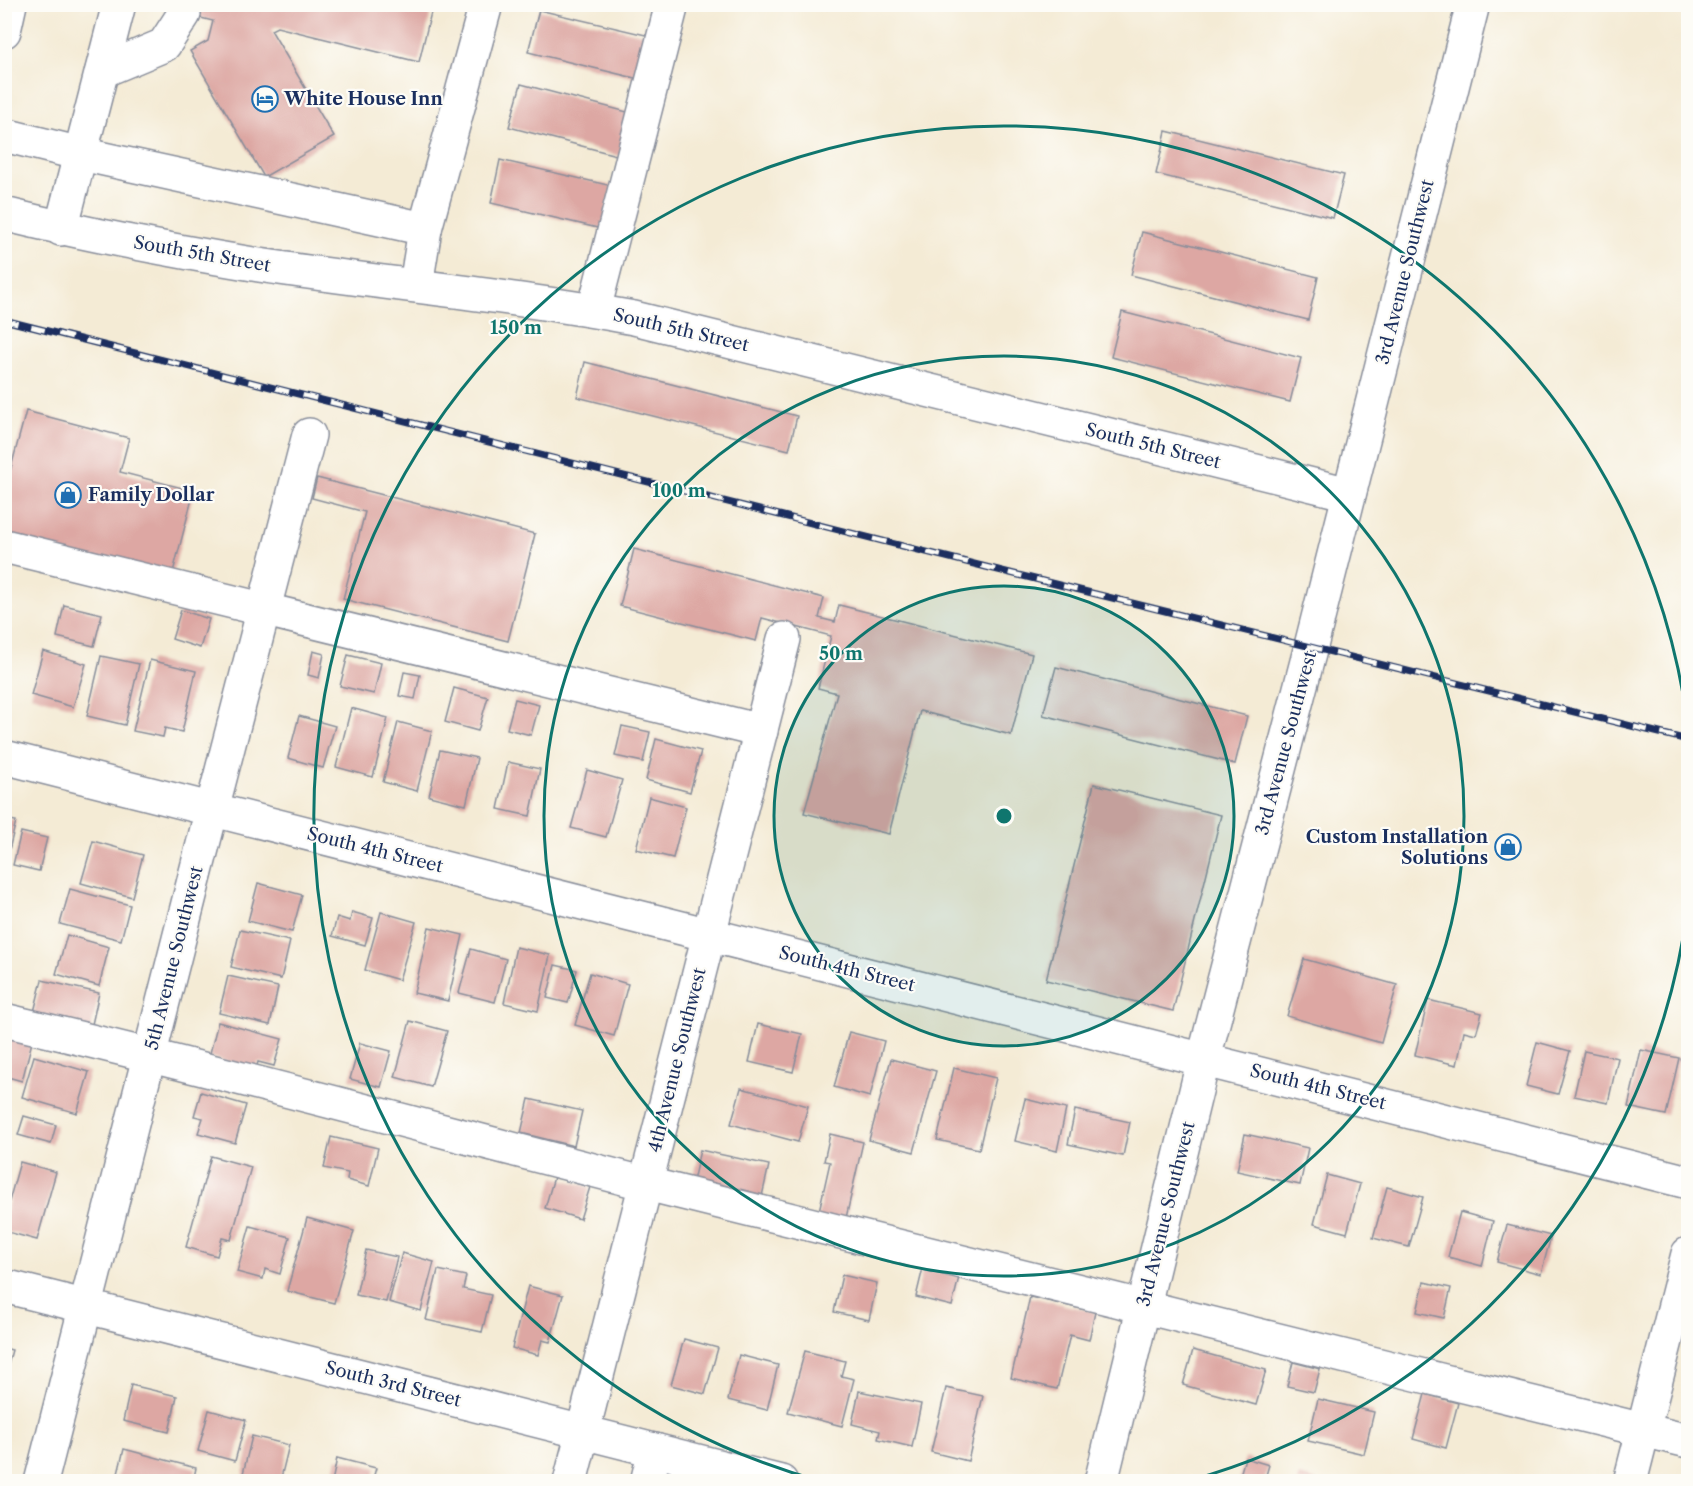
<svg xmlns="http://www.w3.org/2000/svg" width="1693" height="1486" font-family="'Libre Caslon Text',serif">
  <rect width="100%" height="100%" fill="#fdfcf7"/>
  <filter id="ink" filterUnits="userSpaceOnUse"><feTurbulence type="fractalNoise" baseFrequency=".0167" numOctaves="2"/><feDisplacementMap in="SourceGraphic" scale="12" xChannelSelector="R" yChannelSelector="G"/><feConvolveMatrix kernelMatrix="1 2 1 2 8 2 1 2 1" color-interpolation-filters="sRGB"/></filter>
  <filter id="wash" filterUnits="userSpaceOnUse"><feTurbulence type="fractalNoise" baseFrequency=".008" numOctaves="4" result="noise"/><feDisplacementMap in="SourceGraphic" scale="24" xChannelSelector="R" yChannelSelector="G"/><feGaussianBlur stdDeviation="1.35" result="paint"/><feColorMatrix in="noise" values="0 0 0 0 0 0 0 0 0 0 0 0 0 0 0 0 0 1.4 0 .05"/><feComposite in="paint" operator="in"/></filter>
  <g filter="url(#wash)">
    <rect width="100%" height="100%" fill="#f4ebd5"/>
    <g id="blocks">
      <g fill="#dda7a3">
        <polygon points="158,4 433,4 419,62 277,27 271,30 334,137 264,177 190,51 208,41 213,21 157,7"/>
        <polygon points="539,10 650,36 639,79 528,52"/>
        <polygon points="521,84 631,113 620,156 509,127"/>
        <polygon points="1166,131 1344,175 1333,218 1156,174"/>
        <polygon points="500,160 612,186 602,229 491,203"/>
        <polygon points="1142,232 1318,277 1308,320 1131,275"/>
        <polygon points="1122,312 1301,358 1290,402 1111,357"/>
        <polygon points="585,362 797,416 789,450 577,397"/>
        <polygon points="26,411 129,438 120,472 194,491 171,580 4,537 4,494"/>
        <polygon points="317,478 535,534 508,641 343,599 365,512 312,498"/>
        <polygon points="634,549 824,598 819,618 835,622 839,605 1032,654 1011,735 920,711 889,834 804,813 837,693 818,688 831,636 762,618 756,641 620,606"/>
        <polygon points="64,605 102,614 94,646 57,637"/>
        <polygon points="181,610 209,619 200,648 172,639"/>
        <polygon points="43,651 86,664 73,707 31,695"/>
        <polygon points="313,651 324,654 319,678 308,675"/>
        <polygon points="348,655 381,663 374,694 340,686"/>
        <polygon points="101,656 139,664 125,725 87,716"/>
        <polygon points="150,660 196,671 182,732 165,728 163,737 133,731"/>
        <polygon points="1056,667 1247,716 1235,764 1043,715"/>
        <polygon points="404,672 420,675 415,699 399,696"/>
        <polygon points="454,688 488,697 478,731 445,722"/>
        <polygon points="515,699 539,705 531,735 507,729"/>
        <polygon points="351,708 388,718 373,777 336,767"/>
        <polygon points="299,716 335,726 323,768 288,758"/>
        <polygon points="398,722 432,731 417,791 383,782"/>
        <polygon points="622,726 650,732 643,762 615,756"/>
        <polygon points="656,739 701,751 690,792 646,780"/>
        <polygon points="440,750 477,758 466,805 429,796"/>
        <polygon points="508,762 540,769 530,816 498,809"/>
        <polygon points="587,770 622,780 606,837 571,828"/>
        <polygon points="1094,784 1221,815 1173,1011 1046,980"/>
        <polygon points="649,797 686,807 673,858 636,849"/>
        <polygon points="4,819 16,821 5,867 4,866"/>
        <polygon points="21,832 47,838 39,871 13,865"/>
        <polygon points="93,841 143,855 132,897 81,883"/>
        <polygon points="258,883 302,895 292,932 248,921"/>
        <polygon points="70,889 130,905 121,940 60,924"/>
        <polygon points="352,912 373,918 365,945 332,936 337,917 350,921"/>
        <polygon points="381,912 416,922 399,980 365,970"/>
        <polygon points="429,927 463,935 448,1001 414,993"/>
        <polygon points="240,930 290,941 281,979 231,967"/>
        <polygon points="67,935 109,947 99,986 56,974"/>
        <polygon points="516,947 550,955 538,1011 504,1003"/>
        <polygon points="471,949 506,959 495,1002 459,993"/>
        <polygon points="1304,959 1397,985 1381,1043 1287,1016"/>
        <polygon points="555,965 577,970 568,1003 547,998"/>
        <polygon points="590,973 628,984 614,1036 575,1025"/>
        <polygon points="228,976 278,987 270,1025 219,1013"/>
        <polygon points="42,980 99,993 91,1029 33,1016"/>
        <polygon points="1428,1000 1482,1013 1476,1034 1464,1031 1457,1065 1415,1055"/>
        <polygon points="410,1021 447,1031 431,1087 395,1077"/>
        <polygon points="218,1022 282,1039 274,1066 258,1062 256,1069 209,1057"/>
        <polygon points="758,1024 802,1034 793,1072 749,1062"/>
        <polygon points="849,1032 884,1041 870,1097 834,1087"/>
        <polygon points="9,1036 32,1042 22,1081 4,1076 4,1052"/>
        <polygon points="1537,1042 1570,1051 1558,1094 1526,1086"/>
        <polygon points="360,1043 391,1051 381,1087 350,1079"/>
        <polygon points="1641,1050 1679,1058 1666,1115 1628,1107"/>
        <polygon points="1584,1051 1618,1058 1608,1103 1574,1096"/>
        <polygon points="34,1056 89,1072 77,1113 22,1097"/>
        <polygon points="891,1059 936,1071 914,1152 869,1140"/>
        <polygon points="954,1068 996,1078 979,1149 937,1140"/>
        <polygon points="741,1088 808,1106 798,1142 731,1124"/>
        <polygon points="201,1092 246,1105 235,1143 198,1133 203,1118 194,1116"/>
        <polygon points="529,1099 582,1111 574,1146 521,1133"/>
        <polygon points="1025,1099 1066,1109 1057,1151 1015,1141"/>
        <polygon points="1075,1110 1130,1122 1123,1156 1068,1144"/>
        <polygon points="24,1116 56,1125 51,1144 18,1135"/>
        <polygon points="830,1134 863,1142 844,1227 817,1220 830,1162 824,1161"/>
        <polygon points="1245,1134 1308,1148 1300,1185 1237,1171"/>
        <polygon points="331,1137 378,1148 369,1186 347,1180 348,1173 324,1168"/>
        <polygon points="700,1150 769,1165 760,1205 691,1190"/>
        <polygon points="211,1156 251,1167 231,1240 222,1238 217,1256 186,1247"/>
        <polygon points="20,1162 56,1172 37,1240 4,1231 4,1219"/>
        <polygon points="1327,1175 1360,1184 1347,1233 1314,1224"/>
        <polygon points="554,1177 590,1187 580,1219 545,1208"/>
        <polygon points="1387,1187 1423,1197 1409,1247 1373,1238"/>
        <polygon points="1460,1212 1493,1221 1482,1266 1448,1257"/>
        <polygon points="307,1218 354,1231 334,1303 287,1291"/>
        <polygon points="1507,1225 1551,1236 1541,1274 1497,1262"/>
        <polygon points="250,1226 290,1237 280,1274 265,1269 263,1279 237,1272"/>
        <polygon points="366,1250 397,1257 386,1302 356,1295"/>
        <polygon points="402,1253 434,1262 421,1311 389,1302"/>
        <polygon points="923,1268 959,1277 952,1306 916,1297"/>
        <polygon points="438,1270 466,1276 463,1289 491,1295 482,1332 426,1320"/>
        <polygon points="842,1275 877,1283 869,1320 834,1312"/>
        <polygon points="1424,1282 1451,1288 1444,1318 1417,1312"/>
        <polygon points="528,1286 563,1295 550,1342 542,1340 538,1355 512,1348"/>
        <polygon points="1030,1297 1095,1312 1089,1340 1070,1335 1057,1389 1011,1378"/>
        <polygon points="684,1339 718,1348 705,1394 671,1385"/>
        <polygon points="4,1348 12,1350 5,1376 4,1376"/>
        <polygon points="1193,1350 1266,1370 1256,1405 1183,1385"/>
        <polygon points="805,1351 845,1361 841,1376 854,1379 842,1426 788,1412"/>
        <polygon points="739,1355 778,1365 767,1410 728,1400"/>
        <polygon points="1293,1362 1320,1369 1314,1392 1287,1386"/>
        <polygon points="131,1385 177,1396 169,1432 123,1421"/>
        <polygon points="946,1388 983,1396 968,1461 931,1452"/>
        <polygon points="859,1391 921,1404 912,1447 878,1439 880,1431 852,1424"/>
        <polygon points="1425,1394 1458,1403 1446,1448 1413,1439"/>
        <polygon points="1318,1399 1374,1412 1364,1454 1308,1441"/>
        <polygon points="209,1410 246,1420 235,1461 198,1451"/>
        <polygon points="252,1436 289,1445 280,1482 241,1482"/>
        <polygon points="124,1449 196,1468 193,1482 116,1482"/>
        <polygon points="337,1458 376,1468 372,1482 332,1482"/>
        <polygon points="1245,1458 1269,1465 1264,1482 1238,1482"/>
        <polygon points="1299,1476 1318,1481 1318,1482 1297,1482"/>
      </g>
    </g>
  </g>
  <g filter="url(#ink)">
    <use href="#blocks" fill-opacity="0" stroke="#888d9a" stroke-width="1.5"/>
    <g fill="none" stroke-linecap="round" stroke-linejoin="round">
      <g stroke="#888d9a" stroke-width="36">
        <g id="minor">
          <polyline points="4,31 10,4"/>
          <polyline points="102,71 164,45 184,14"/>
          <polyline points="4,135 81,154 425,229"/>
          <path d="M4 214C88 235 174 251 259 265 384 284 510 295 634 318L1349 494"/>
          <polyline points="61,229 119,4"/>
          <polyline points="416,285 425,229 486,4"/>
          <polyline points="594,310 672,4"/>
          <polyline points="4,546 761,731"/>
          <polyline points="4,757 1688,1182"/>
          <path d="M4 1020C220 1071 433 1129 647 1184 993 1272 1341 1355 1688 1441"/>
          <polyline points="4,1286 781,1482"/>
          <polyline points="41,1482 212,809 309,435"/>
          <polyline points="570,1482 784,639"/>
          <polyline points="647,1482 655,1450"/>
          <polyline points="1101,1482 1204,1058 1311,646 1473,4"/>
          <polyline points="1630,1482 1688,1254"/>
        </g>
      </g>
      <use href="#minor" stroke="#fff" stroke-width="33"/>
      <g stroke="#1b2f5e" stroke-width="7">
        <polyline id="rail" points="4,320 986,567 1688,740"/>
      </g>
      <use href="#rail" stroke="#fdfcf7" stroke-width="4.5" stroke-dasharray="14" stroke-linecap="butt"/>
    </g>
  </g>
  <circle cx="1004" cy="816" r="230" fill="#0f766e" fill-opacity=".12"/>
  <g fill="none" stroke="#0f766e" stroke-width="3">
    <circle cx="1004" cy="816" r="230"/>
    <circle cx="1004" cy="816" r="460"/>
    <path d="M1688 906A690 690 0 0 1 1188 1481M820 1481A690 690 0 1 1 1688 726"/>
  </g>
  <defs>
    <g id="hotel-ring" transform="scale(1.35)"><circle r="9.5" fill="#fdfcf7" stroke="#1f6fb2" stroke-width="1.5"/><path d="M-6-4.5h1.5V1H6V5H4.5V3h-9V5H-6ZM-4 0a1.8 1.8 0 1 1 3.6 0ZM.5 0V-2.5h3Q6-2.5 6 0Z" fill="#1f6fb2"/></g>
    <g id="shop-ring" transform="scale(1.35)"><circle r="9.5" fill="#fdfcf7" stroke="#1f6fb2" stroke-width="1.5"/><path d="M-5-2.5h2.3a2.7 3.5 0 0 1 5.4 0H5L5.5 6h-11ZM-1.5-2.5h3a1.5 2.3 0 0 0-3 0Z" fill="#1f6fb2"/></g>
  </defs>
  <g fill-rule="evenodd">
    <use href="#hotel-ring" x="265" y="99"/>
    <use href="#shop-ring" x="68" y="495"/>
    <use href="#shop-ring" x="1508" y="847"/>
  </g>
  <g text-anchor="middle" stroke-width="4.5" stroke-linejoin="round" paint-order="stroke">
    <g font-size="18" font-weight="bold" fill="#1b2f5e" stroke="#fdfcf7" text-anchor="start">
      <text x="284" y="105">White House Inn</text>
      <text x="88" y="501">Family Dollar</text>
      <text x="1488" y="843" text-anchor="end">Custom Installation<tspan x="1488" dy="21">Solutions</tspan></text>
    </g>
    <g font-size="18" fill="#1b2f5e" stroke="#fdfcf7">
      <text transform="translate(202 254) rotate(10)" y="6">South 5th Street</text>
      <text transform="translate(1405 272) rotate(-76)" y="6">3rd Avenue Southwest</text>
      <text transform="translate(681 330) rotate(13)" y="6">South 5th Street</text>
      <text transform="translate(1153 446) rotate(14)" y="6">South 5th Street</text>
      <text transform="translate(1286 743) rotate(-75)" y="6">3rd Avenue Southwest</text>
      <text transform="translate(375 850) rotate(14)" y="6">South 4th Street</text>
      <text transform="translate(174 958) rotate(-76)" y="6">5th Avenue Southwest</text>
      <text transform="translate(847 969) rotate(14)" y="6">South 4th Street</text>
      <text transform="translate(677 1060) rotate(-76)" y="6">4th Avenue Southwest</text>
      <text transform="translate(1318 1087) rotate(14)" y="6">South 4th Street</text>
      <text transform="translate(1166 1214) rotate(-76)" y="6">3rd Avenue Southwest</text>
      <text transform="translate(393 1384) rotate(14)" y="6">South 3rd Street</text>
    </g>
  </g>
  <circle cx="1004" cy="816" r="9" fill="#0f766e" stroke="#fdfcf7" stroke-width="3"/>
  <g font-size="18" text-anchor="middle" font-weight="bold" fill="#0f766e" stroke="#fdfcf7" stroke-width="4.5" stroke-linejoin="round" paint-order="stroke">
    <text x="516" y="334">150 m</text>
    <text x="679" y="497">100 m</text>
    <text x="841" y="660">50 m</text>
  </g>
  <rect width="1693" height="1486" fill="none" stroke="#fdfcf7" stroke-width="24"/>
</svg>
